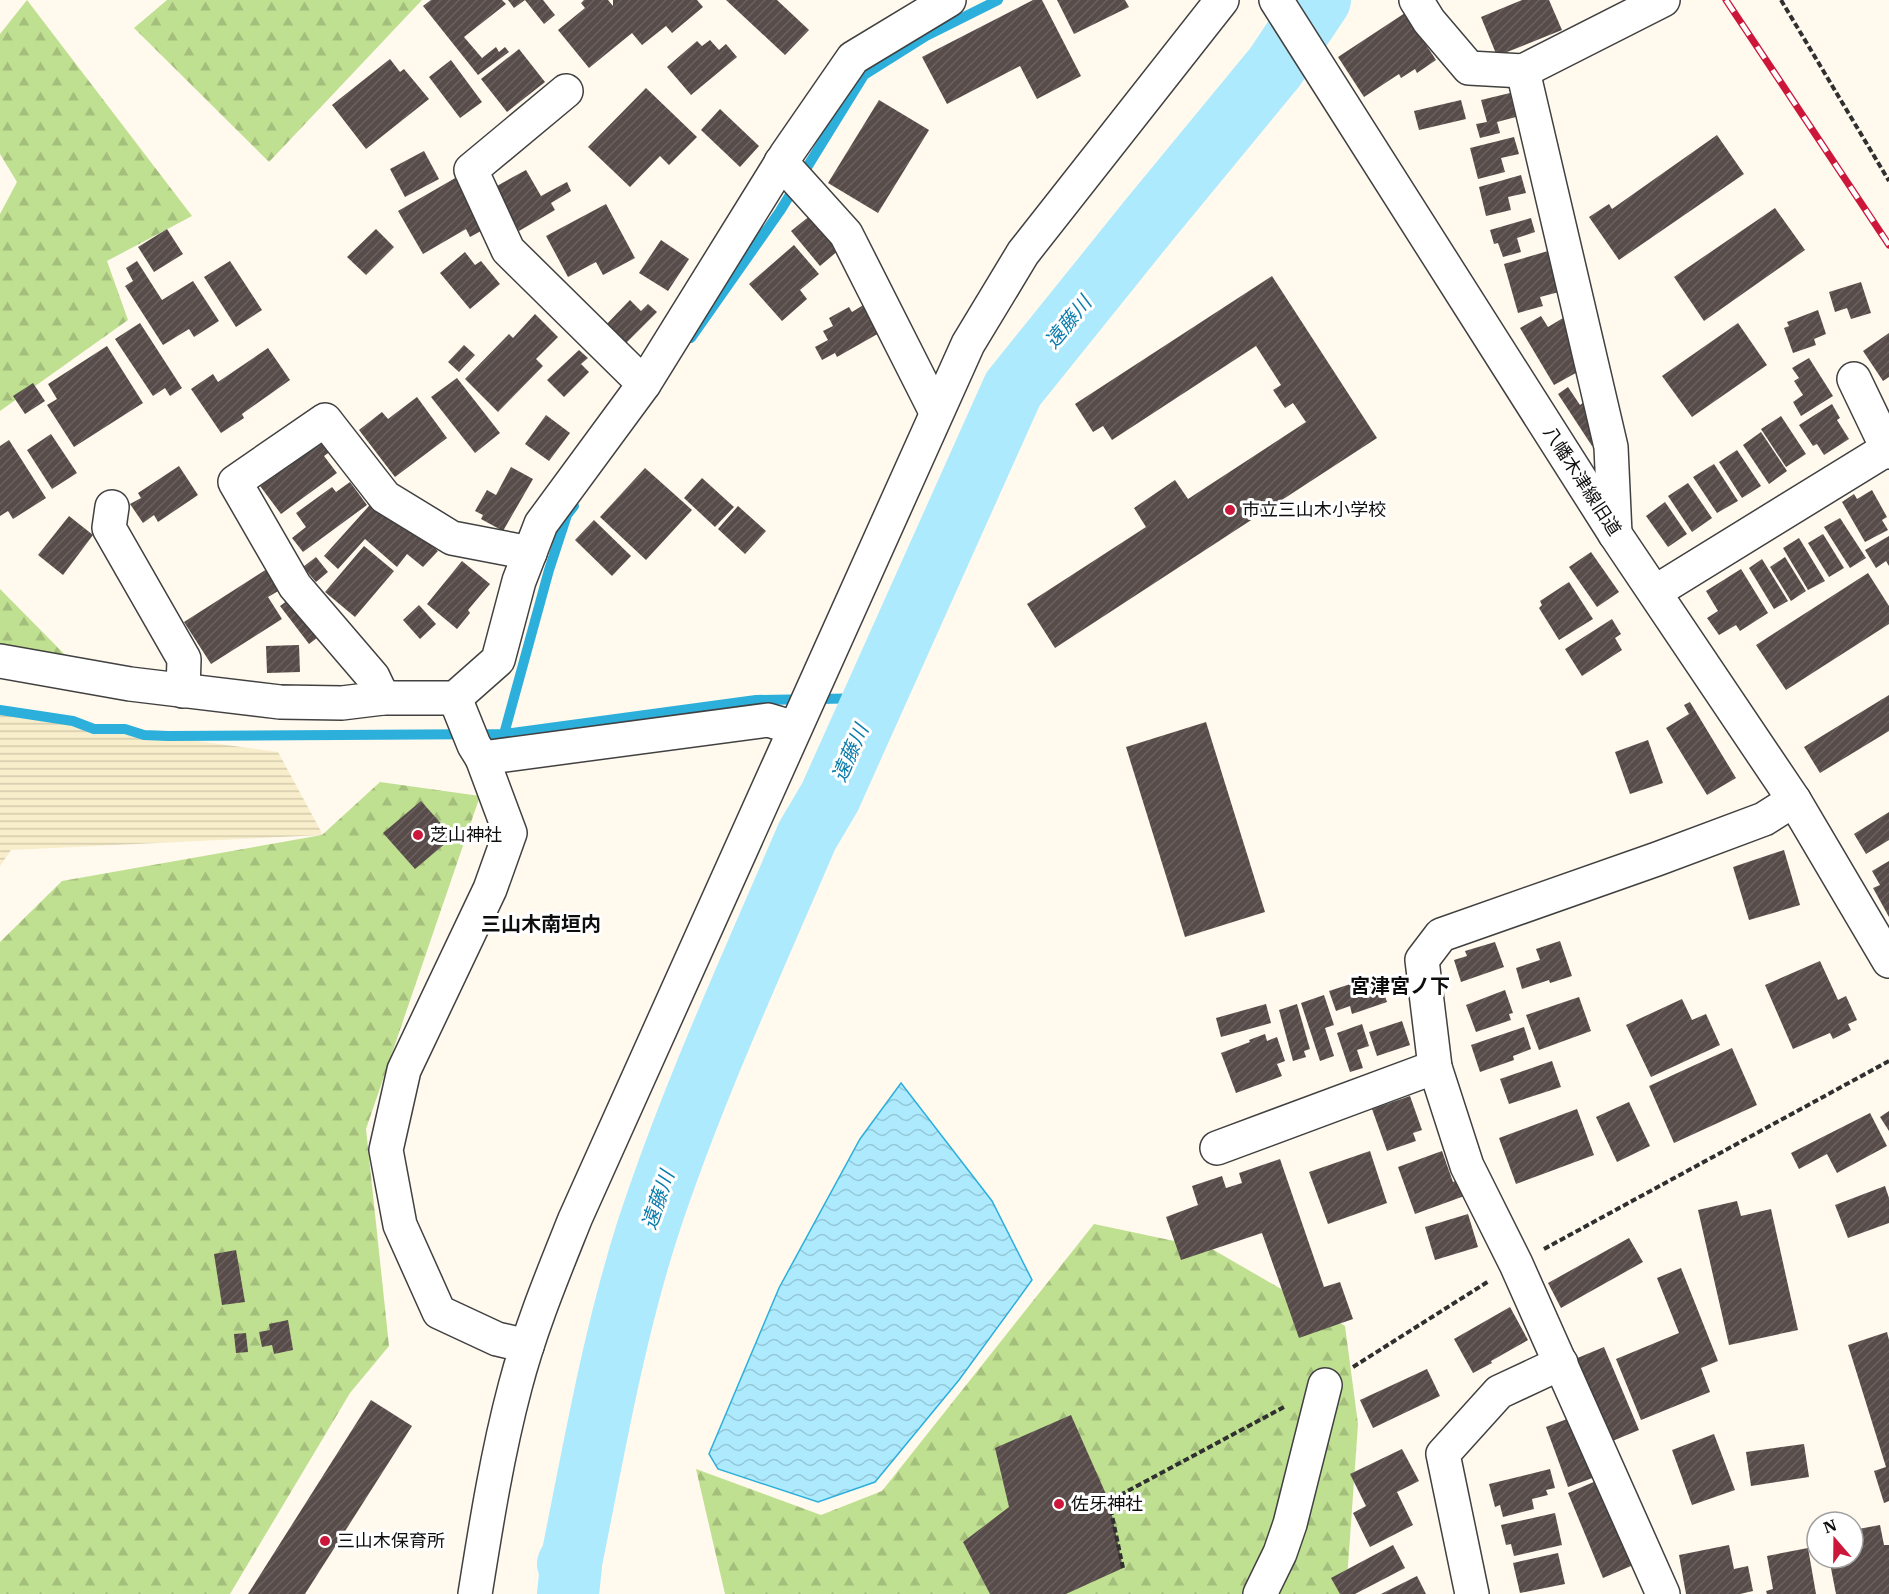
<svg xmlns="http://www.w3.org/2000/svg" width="1889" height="1594" font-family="'IBM Plex Serif','Noto Sans JP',serif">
  <defs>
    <pattern id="farmland-rules" width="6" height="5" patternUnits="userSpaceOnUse" patternTransform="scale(1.5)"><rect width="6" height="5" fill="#f8eecb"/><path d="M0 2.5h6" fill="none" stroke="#d3cbad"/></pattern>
    <pattern id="forest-firs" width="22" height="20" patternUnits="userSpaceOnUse" patternTransform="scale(1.5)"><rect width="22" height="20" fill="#c0e091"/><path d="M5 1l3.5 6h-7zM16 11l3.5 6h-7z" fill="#a4bf7c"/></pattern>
    <pattern id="water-waves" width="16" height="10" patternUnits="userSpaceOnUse" patternTransform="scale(1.5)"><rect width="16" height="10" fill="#adeafd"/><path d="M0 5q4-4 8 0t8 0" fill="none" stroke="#94c8d8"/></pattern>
    <pattern id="building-hatch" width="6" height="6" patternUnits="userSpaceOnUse" patternTransform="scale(1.5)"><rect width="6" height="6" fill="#574c49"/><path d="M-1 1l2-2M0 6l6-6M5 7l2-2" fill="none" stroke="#6a615f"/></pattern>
  </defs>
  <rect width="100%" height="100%" fill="#fff9ee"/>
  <polygon fill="url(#farmland-rules)" points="0,714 278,752 323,835 11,850 0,866"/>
  <g fill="url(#forest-firs)">
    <polygon points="27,0 192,216 107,261 128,320 0,411 0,214 17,182 0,154 0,34"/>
    <polygon points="167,0 422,0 269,162 134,28"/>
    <polygon points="0,589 86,676 0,652"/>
    <polygon points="380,782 480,796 366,1129 389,1346 350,1393 230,1594 0,1594 0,942 62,881 322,835"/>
    <polygon points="1094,1224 1212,1249 1345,1326 1358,1424 1346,1594 725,1594 696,1469 821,1515 882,1491"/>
  </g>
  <polygon fill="url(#water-waves)" stroke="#2cafdb" stroke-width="1.5" points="901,1083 992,1201 1032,1280 959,1380 875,1482 818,1502 718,1469 709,1454 779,1288 860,1139"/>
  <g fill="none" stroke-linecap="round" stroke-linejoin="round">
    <g stroke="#2cafdb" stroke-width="10">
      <polyline points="691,338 780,211 864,75 926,36 998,0"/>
      <polyline points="0,710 73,721 94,729 125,729 144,735 168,736 504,734 756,700 874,698"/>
      <polyline points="504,734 549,570 567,515 574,506"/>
    </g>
    <path stroke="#adeafd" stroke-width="62" d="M568 1594 571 1566 568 1564 572 1558C594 1449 613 1338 647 1231 691 1096 751 967 807 836L830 797 1013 389 1149 220 1275 67 1320 0"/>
  </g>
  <g fill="url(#building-hatch)">
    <polygon points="431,0 502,0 506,4 464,37 482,58 496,47 499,52 505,47 509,52 478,75 423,6"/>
    <polygon points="508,0 543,0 555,15 544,24 525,0 514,8"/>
    <polygon points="584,0 608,0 613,6 613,0 697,0 703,7 672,33 666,26 642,45 632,33 589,68 558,30 585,8 581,3"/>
    <polygon points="726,0 777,0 809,30 785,55"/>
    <polygon points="1033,0 1042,0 1081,76 1037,99 1020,66 947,104 922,57"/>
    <polygon points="1057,0 1125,0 1129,7 1074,34"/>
    <polygon points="1522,0 1549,0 1562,30 1497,56 1481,17"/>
    <polygon points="1405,13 1436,60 1417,73 1415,69 1401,78 1399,74 1364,97 1338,57"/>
    <polygon points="710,40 719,50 726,44 737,57 691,95 667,67 697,41 702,46"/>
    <polygon points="519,49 545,82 507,112 481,79"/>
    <polygon points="390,59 400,72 404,69 429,99 366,149 332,105"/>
    <polygon points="451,60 482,102 460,118 429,77"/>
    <polygon points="646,88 697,137 669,165 660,156 630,187 588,147"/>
    <polygon points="1510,93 1516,117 1497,122 1500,133 1480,138 1476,124 1487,122 1481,100"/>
    <polygon points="879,100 929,130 878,213 828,183"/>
    <polygon points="1461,100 1466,119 1419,130 1414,111"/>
    <polygon points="720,109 759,146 740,167 701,130"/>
    <polygon points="1717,135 1744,174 1619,260 1589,217 1609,204 1612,209"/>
    <polygon points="1514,137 1519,154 1501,158 1505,172 1478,179 1470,148"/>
    <polygon points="424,151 439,179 405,197 390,169"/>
    <polygon points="526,170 541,196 567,182 571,191 551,203 555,210 519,231 495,187"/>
    <polygon points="1521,175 1526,193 1508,197 1511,210 1486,216 1479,187"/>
    <polygon points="457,177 497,259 481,231 470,237 466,229 423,254 398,211"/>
    <polygon points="606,204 635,258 603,275 596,262 568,277 546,236"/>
    <polygon points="1775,208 1805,250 1704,321 1674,277"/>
    <polygon points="811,215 839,250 820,266 791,231"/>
    <polygon points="1531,218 1535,232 1517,238 1521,252 1503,257 1498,243 1494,244 1490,230"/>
    <polygon points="167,229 183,254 154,272 138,247"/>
    <polygon points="376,229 394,247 366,275 347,257"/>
    <polygon points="661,240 689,259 668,291 639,273"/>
    <polygon points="794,245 819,274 800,290 807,299 782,321 749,284"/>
    <polygon points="1548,251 1559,292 1540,297 1543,306 1518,313 1504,264"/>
    <polygon points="465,252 475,265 481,261 500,284 470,309 440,273"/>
    <polygon points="137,261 162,300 193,281 219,321 194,337 189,329 163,345 125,286 133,281 126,268"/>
    <polygon points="230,261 262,310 236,327 204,277"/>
    <polygon points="1272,276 1377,438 1055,648 1027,604 1146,527 1134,508 1175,480 1188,499 1306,422 1293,403 1285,408 1273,390 1281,385 1256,346 1112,440 1103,426 1093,432 1075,404"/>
    <polygon points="1861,282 1871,313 1851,319 1847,308 1835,312 1829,292"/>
    <polygon points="630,300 641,311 648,304 657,312 618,351 599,332"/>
    <polygon points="865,304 881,332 837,357 835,353 822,360 815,347 828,340 823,331 833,326 829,318 849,307 852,312"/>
    <polygon points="1818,310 1826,334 1814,339 1816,345 1793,353 1784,328 1789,326 1787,322"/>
    <polygon points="535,314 558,337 536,359 543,366 498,412 465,379 509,334 513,338"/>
    <polygon points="1541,316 1548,327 1563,318 1586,357 1583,369 1554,385 1520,328"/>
    <polygon points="140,323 182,388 170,396 165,388 153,396 115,339"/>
    <polygon points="1738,323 1767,365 1692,417 1662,376"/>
    <polygon points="1889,333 1889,377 1883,381 1863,351"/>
    <polygon points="464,345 475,355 459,372 448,362"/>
    <polygon points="107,346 143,403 74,447 47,405 57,399 48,384"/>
    <polygon points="268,348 290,380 242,414 244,418 221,433 191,389 213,374 218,382"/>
    <polygon points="579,350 588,358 581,364 589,372 564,397 547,380"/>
    <polygon points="1809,358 1833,396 1801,416 1793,402 1803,395 1794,381 1799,378 1792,368"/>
    <polygon points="457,378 500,433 475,453 431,397"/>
    <polygon points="33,383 45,401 25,414 13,396"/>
    <polygon points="1568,387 1580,405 1587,400 1602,439 1592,446 1558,394"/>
    <polygon points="417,397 447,438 395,477 359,430 382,412 388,419"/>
    <polygon points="1832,404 1840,418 1837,420 1849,439 1824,455 1817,444 1813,446 1799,425"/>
    <polygon points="546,415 570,433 549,461 525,444"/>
    <polygon points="1781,416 1806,454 1786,467 1761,429"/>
    <polygon points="1761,432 1787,471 1769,484 1743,445"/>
    <polygon points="51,434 77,473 52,489 27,450"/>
    <polygon points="322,439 331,451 324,456 337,473 281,514 260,486 275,476 270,469"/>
    <polygon points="9,440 46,498 13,519 8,511 0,516 0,446"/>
    <polygon points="1737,450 1761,486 1742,498 1719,462"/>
    <polygon points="1714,464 1738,501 1717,513 1693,477"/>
    <polygon points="179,466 198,495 158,522 154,515 143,523 130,504 141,498 138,493"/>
    <polygon points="511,467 533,479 503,531 481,519 483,515 475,511 487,490 496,495"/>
    <polygon points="645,468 692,510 646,560 600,517"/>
    <polygon points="702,478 734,507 715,527 684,498"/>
    <polygon points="350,482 367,505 303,552 292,538 306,527 296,513 332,487 336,492"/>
    <polygon points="1688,483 1712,518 1692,532 1668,496"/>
    <polygon points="1872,490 1887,517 1882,520 1888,530 1865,542 1842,502 1854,494 1857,499"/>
    <polygon points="377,497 438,551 423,567 407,554 397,567 365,539 338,569 324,556"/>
    <polygon points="1665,502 1687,534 1668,547 1646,516"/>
    <polygon points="738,506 766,531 745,554 718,529"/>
    <polygon points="69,516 93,535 63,575 38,555"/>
    <polygon points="1840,518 1866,558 1850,568 1824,527"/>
    <polygon points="594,520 631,556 612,576 575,540"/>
    <polygon points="1823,534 1844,568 1829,577 1808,543"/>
    <polygon points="1889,536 1889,566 1886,561 1876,568 1865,550"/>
    <polygon points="1799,538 1825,581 1808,590 1783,548"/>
    <polygon points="364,546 394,571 355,617 325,592"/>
    <polygon points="1591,552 1619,592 1597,607 1569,567"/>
    <polygon points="316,557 328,572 316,582 303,567"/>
    <polygon points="1785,557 1806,591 1791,601 1770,567"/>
    <polygon points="1762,559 1788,601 1774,609 1749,568"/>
    <polygon points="462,561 490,584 468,610 470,613 457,629 427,604"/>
    <polygon points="267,569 280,590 268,597 282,619 211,664 184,622"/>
    <polygon points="1741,569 1768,613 1740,631 1736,625 1719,635 1707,618 1718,611 1706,591"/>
    <polygon points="1868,573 1889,606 1889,624 1786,690 1756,645"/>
    <polygon points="1569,582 1593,619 1559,640 1539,608 1542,605 1540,601"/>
    <polygon points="295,595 325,632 309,644 280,606"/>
    <polygon points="419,605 436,624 420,639 403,620"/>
    <polygon points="1612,619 1621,634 1615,638 1622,650 1582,676 1565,649"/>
    <polygon points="299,645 300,672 267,673 266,646"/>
    <polygon points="1889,695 1889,731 1820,773 1804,747"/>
    <polygon points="1690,702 1736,778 1707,795 1666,728 1689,714 1684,705"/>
    <polygon points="1206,722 1265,912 1185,937 1126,747"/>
    <polygon points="1648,740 1663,783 1630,794 1615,752"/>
    <polygon points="421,801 453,837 415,869 383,833"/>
    <polygon points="1889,812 1889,840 1866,854 1854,834"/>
    <polygon points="1784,850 1800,905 1749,920 1733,867"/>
    <polygon points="1889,861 1889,917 1873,888 1880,885 1872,871"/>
    <polygon points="1560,941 1572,976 1550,983 1549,980 1522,989 1516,968 1540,960 1536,949"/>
    <polygon points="1495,942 1504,967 1461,982 1454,960 1467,956 1465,951"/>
    <polygon points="1820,961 1838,1000 1846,996 1857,1020 1848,1024 1851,1030 1833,1039 1830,1033 1793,1049 1765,985"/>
    <polygon points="1378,975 1387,1002 1352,1014 1350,1006 1336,1011 1329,991"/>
    <polygon points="1505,990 1513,1013 1509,1014 1511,1020 1476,1032 1466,1005"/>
    <polygon points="1324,995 1334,1025 1325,1028 1334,1056 1320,1061 1301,1003"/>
    <polygon points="1579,997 1591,1031 1539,1050 1526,1015"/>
    <polygon points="1682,999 1692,1020 1706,1014 1720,1045 1651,1077 1626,1025"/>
    <polygon points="1266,1004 1271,1023 1221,1037 1216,1018"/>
    <polygon points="1297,1004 1310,1049 1304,1051 1306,1057 1293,1061 1279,1010"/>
    <polygon points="1402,1021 1410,1045 1377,1056 1369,1032"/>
    <polygon points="1362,1024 1369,1046 1357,1050 1363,1068 1350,1072 1337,1033"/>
    <polygon points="1524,1027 1531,1049 1513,1056 1514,1060 1480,1072 1471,1045"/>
    <polygon points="1265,1034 1267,1041 1277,1037 1285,1061 1277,1064 1282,1076 1236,1093 1221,1053 1250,1042 1249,1040"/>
    <polygon points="1732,1048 1757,1105 1674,1143 1649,1086"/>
    <polygon points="1552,1061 1561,1087 1509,1104 1500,1079"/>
    <polygon points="1410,1096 1422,1130 1413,1133 1416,1141 1387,1151 1372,1109"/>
    <polygon points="1629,1102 1650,1146 1617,1162 1596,1117"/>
    <polygon points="1577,1109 1594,1155 1516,1184 1499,1138"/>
    <polygon points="1889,1111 1889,1131 1880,1117"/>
    <polygon points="1870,1113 1887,1146 1837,1173 1827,1154 1799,1169 1791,1153"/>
    <polygon points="1370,1151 1387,1203 1328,1224 1309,1172"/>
    <polygon points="1442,1151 1453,1182 1461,1179 1467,1195 1415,1214 1398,1167"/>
    <polygon points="1280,1159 1324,1287 1340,1282 1353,1319 1299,1338 1262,1233 1181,1260 1166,1217 1198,1205 1192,1186 1222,1176 1226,1188 1242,1183 1239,1173"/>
    <polygon points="1885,1186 1889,1198 1889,1223 1848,1238 1835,1205"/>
    <polygon points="1737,1201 1741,1216 1771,1209 1798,1330 1729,1345 1698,1210"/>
    <polygon points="1468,1214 1478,1247 1435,1260 1425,1227"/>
    <polygon points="1629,1238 1643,1262 1561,1308 1548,1283"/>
    <polygon points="236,1250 245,1302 222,1305 214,1254"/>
    <polygon points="1681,1268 1718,1361 1701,1368 1710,1392 1641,1420 1616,1359 1679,1333 1657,1278"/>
    <polygon points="1510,1307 1528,1340 1491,1361 1492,1363 1473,1373 1454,1339"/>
    <polygon points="288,1320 293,1350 274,1354 272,1345 262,1347 259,1332 270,1330 269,1324"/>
    <polygon points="1887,1332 1889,1340 1889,1501 1884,1503 1874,1471 1886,1467 1848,1345"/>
    <polygon points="246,1333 248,1352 236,1353 234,1334"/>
    <polygon points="1604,1347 1639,1430 1610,1442 1575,1359"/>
    <polygon points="1427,1369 1440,1396 1373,1428 1360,1400"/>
    <polygon points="371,1400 412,1426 305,1594 248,1594"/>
    <polygon points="1071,1415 1109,1501 1123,1568 1066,1594 990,1594 963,1542 1009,1507 995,1448"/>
    <polygon points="1575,1416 1598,1476 1568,1487 1546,1427"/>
    <polygon points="1714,1434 1735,1490 1692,1505 1672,1450"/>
    <polygon points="1804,1444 1809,1477 1751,1486 1746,1452"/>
    <polygon points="1402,1449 1419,1481 1397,1492 1413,1525 1370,1547 1353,1513 1366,1506 1350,1474"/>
    <polygon points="1550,1469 1555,1488 1546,1490 1548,1495 1532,1499 1534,1509 1503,1517 1500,1505 1495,1507 1489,1484"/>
    <polygon points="1603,1478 1638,1563 1603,1578 1568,1493"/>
    <polygon points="1555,1513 1562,1545 1514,1556 1511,1544 1506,1545 1501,1525"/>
    <polygon points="1880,1525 1884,1545 1889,1545 1889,1594 1836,1594 1829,1558 1853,1558 1853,1530"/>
    <polygon points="1393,1545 1405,1568 1355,1594 1340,1594 1331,1578"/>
    <polygon points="1729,1545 1734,1569 1748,1566 1753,1591 1740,1594 1686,1594 1679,1555"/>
    <polygon points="1808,1548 1816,1594 1767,1594 1766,1591 1773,1589 1767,1556"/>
    <polygon points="1558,1553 1565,1584 1520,1593 1513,1563"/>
    <polygon points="1417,1576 1426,1594 1381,1594"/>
  </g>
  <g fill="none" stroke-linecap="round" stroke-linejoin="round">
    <g stroke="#414141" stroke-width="36">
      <g id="minor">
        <polyline points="1416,0 1429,21 1469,68 1523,71 1663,0"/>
        <polyline points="1523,71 1611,447 1615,534"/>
        <polyline points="566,91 471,170 508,250 644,384"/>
        <polyline points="781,162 846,234 936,412"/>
        <polyline points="1854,379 1889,452"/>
        <polyline points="112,507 109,528 184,659 183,691"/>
        <polyline points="1655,592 1887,449"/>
        <polyline points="0,661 130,684 280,702 342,703 383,698 455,698 498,660 519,581 541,524 644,384 786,155 853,58 949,0"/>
        <polyline points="383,698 373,677 295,586 235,482 325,420 385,497 452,538 530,553"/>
        <polyline points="455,698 474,745 482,758 510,833 490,889 404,1070 386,1150 400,1225 439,1312 497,1339 527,1346"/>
        <polyline points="482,758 768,720 795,728"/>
        <polyline points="1217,1148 1435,1067"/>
        <polyline points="1260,1594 1280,1553 1290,1524 1325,1385"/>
        <polyline points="1472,1594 1443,1454 1499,1392 1561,1363"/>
        <polyline points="1663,1594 1516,1264 1467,1166 1435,1067 1422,960 1441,935 1657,859 1764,819 1794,800"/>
      </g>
    </g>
    <g stroke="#414141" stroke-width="36">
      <g id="tertiary">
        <polyline points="1276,0 1615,534 1794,800 1889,961"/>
        <path d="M475 1594C486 1525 497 1455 515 1387 530 1329 553 1274 575 1219L968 344 1023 253 1222 0"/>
      </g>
    </g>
    <g stroke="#303030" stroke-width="4" stroke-dasharray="6 3" stroke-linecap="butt">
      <polyline points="1781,0 1889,181"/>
      <polyline points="1544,1249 1889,1061"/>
      <polyline points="1353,1367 1489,1281"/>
      <polyline points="1123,1568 1109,1501 1284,1407"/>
    </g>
    <use href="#minor" stroke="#fff" stroke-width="33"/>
    <use href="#tertiary" stroke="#fff" stroke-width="33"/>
    <g stroke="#cc173a" stroke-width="7">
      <polyline id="rail" points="1726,0 1889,245"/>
    </g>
    <use href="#rail" stroke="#fff" stroke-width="4.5" stroke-dasharray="14" stroke-linecap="butt"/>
  </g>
  <g fill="#cc173a" stroke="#fff" stroke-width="2">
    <circle cx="1230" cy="510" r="6"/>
    <circle cx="418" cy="835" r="6"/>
    <circle cx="1059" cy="1504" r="6"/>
    <circle cx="325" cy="1541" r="6"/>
  </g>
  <g text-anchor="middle" stroke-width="6" stroke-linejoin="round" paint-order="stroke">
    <g font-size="18" fill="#0e0e0e" stroke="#fff">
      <text transform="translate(1582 481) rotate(57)" y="6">八幡木津線旧道</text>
    </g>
    <g font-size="18" fill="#0e0e0e" stroke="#fff" text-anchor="start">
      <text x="1242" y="516">市立三山木小学校</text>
      <text x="430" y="841">芝山神社</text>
      <text x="1071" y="1510">佐牙神社</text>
      <text x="337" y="1547">三山木保育所</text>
    </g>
    <g font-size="20" font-style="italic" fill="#097dad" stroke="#fff">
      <text transform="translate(1068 322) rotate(-51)" y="7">遠藤川</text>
      <text transform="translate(850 753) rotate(-66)" y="7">遠藤川</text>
      <text transform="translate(658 1200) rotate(-71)" y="7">遠藤川</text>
    </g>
    <g font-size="20" font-weight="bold" fill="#0e0e0e" stroke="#fff">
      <text x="541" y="931">三山木南垣内</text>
      <text x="1400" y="993">宮津宮ノ下</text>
    </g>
  </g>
  <g transform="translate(1835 1540) rotate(340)"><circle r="28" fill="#ffffff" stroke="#9f9f9f" stroke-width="1.5"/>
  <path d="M0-4.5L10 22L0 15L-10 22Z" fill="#cc173a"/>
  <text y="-9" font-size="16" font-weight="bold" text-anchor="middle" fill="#0e0e0e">N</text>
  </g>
</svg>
